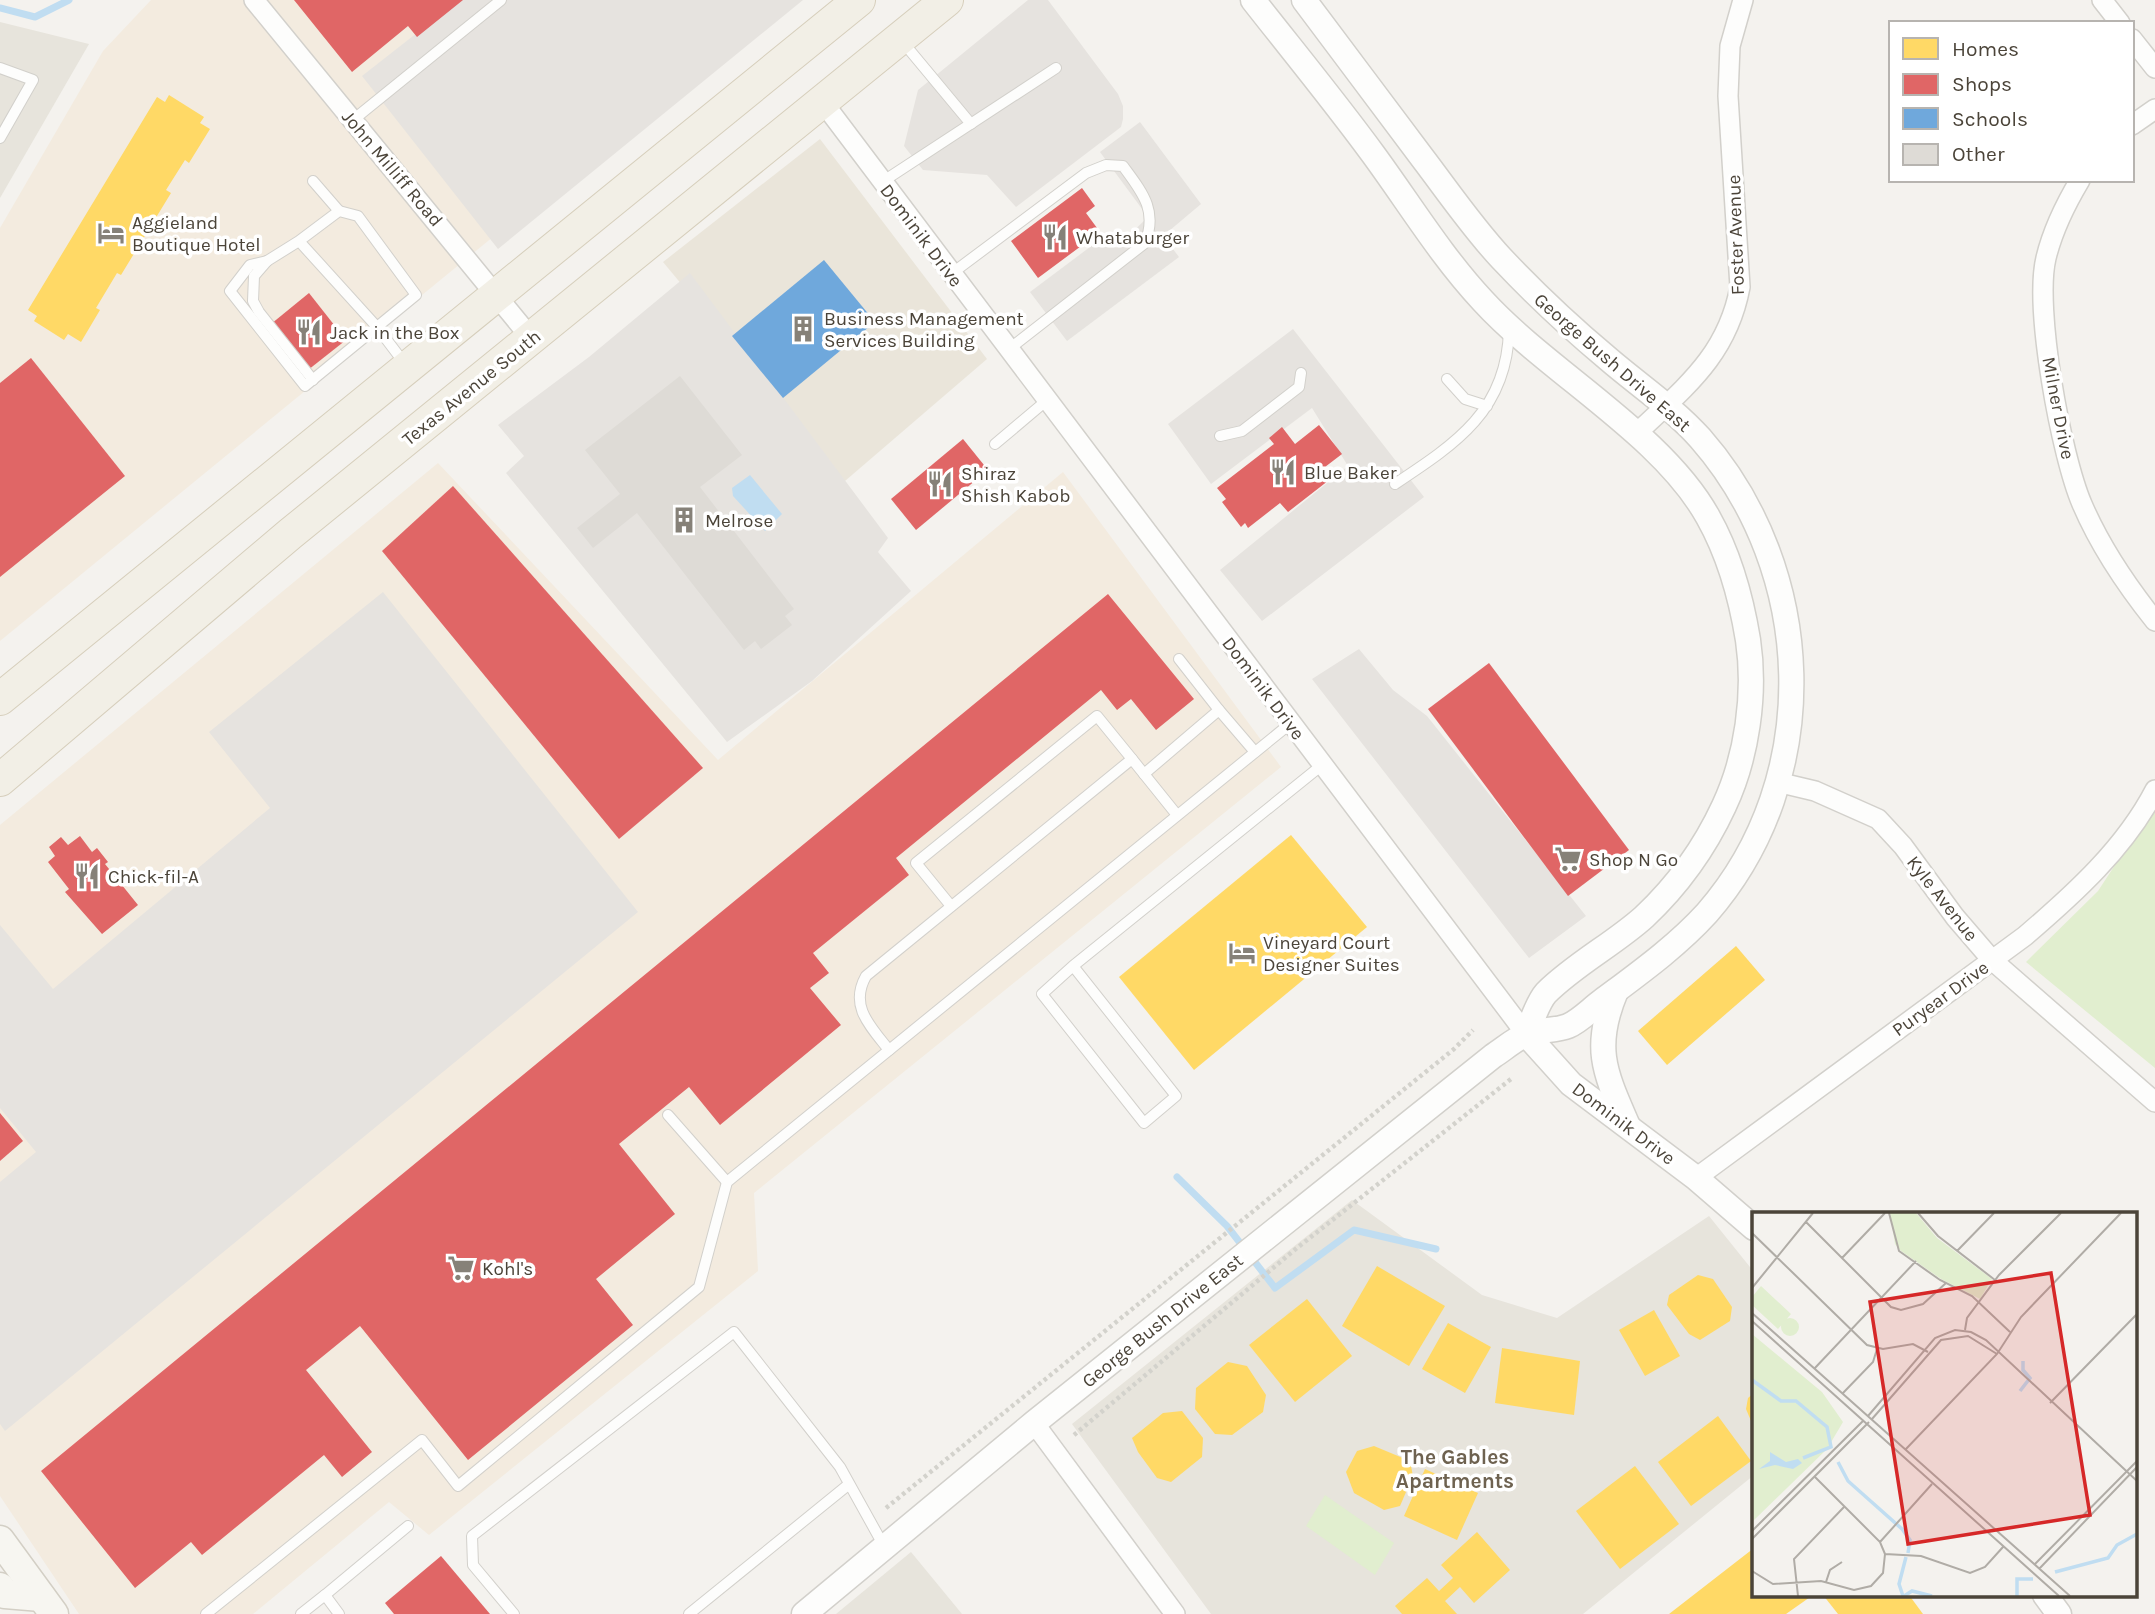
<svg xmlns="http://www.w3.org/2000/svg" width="2155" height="1614" font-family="Karla,sans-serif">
  <rect width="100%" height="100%" fill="#f4f2ee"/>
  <g fill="#e7e4dc">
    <polygon points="0,22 89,44 0,198"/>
    <polygon points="1352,1200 1482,1295 1557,1318 1709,1216 1754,1272 1754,1475 1583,1614 1211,1614 1072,1424"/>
    <polygon points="911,1552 962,1614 836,1614"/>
  </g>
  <g fill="#f3ebdf">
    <polygon points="151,0 782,0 0,641 0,228 103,51"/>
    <polygon points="438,463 718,760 1063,472 1281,767 754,1193 758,1271 429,1535 389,1502 253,1614 79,1614 0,1496 0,825"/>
  </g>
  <polygon fill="#eae5da" points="820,139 987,359 845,481 663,262"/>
  <g fill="#e1eecf">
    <polygon points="2155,804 2155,1068 2026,962 2098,891"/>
    <polygon points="1325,1495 1394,1543 1375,1575 1306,1526"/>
  </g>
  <g fill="#e6e3df">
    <polygon points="459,0 803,0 498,249 362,76"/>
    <polygon points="1028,0 1048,0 1118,94 1123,106 1123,119 1121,127 1016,207 987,175 923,170 904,146 918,90"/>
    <polygon points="1140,122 1201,204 1163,236 1179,257 1067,341 1030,292 1106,235 1116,248 1148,217 1100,152"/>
    <polygon points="690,273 888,538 878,552 911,591 812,681 727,742 506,473 524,456 498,425 589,357"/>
    <polygon points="1293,329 1424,497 1262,621 1220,570 1348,466 1312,408 1211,484 1168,424"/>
    <polygon points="383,592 638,912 5,1431 0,1424 0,1182 36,1152 0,1108 0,925 53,989 270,808 209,732"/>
    <polygon points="1359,649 1393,690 1427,716 1586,916 1529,958 1312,679"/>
  </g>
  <polygon fill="#c0ddf1" points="750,475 782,514 765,531 733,496 732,488"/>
  <g fill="#ffd966">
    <polygon points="169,95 204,117 200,123 210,129 189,163 185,160 166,190 171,193 121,275 117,273 96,308 100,310 81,342 68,334 64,340 34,321 37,316 28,310 157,97 165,102"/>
    <polygon points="1291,835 1367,927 1194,1070 1119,977"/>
    <polygon points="1736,946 1765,980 1667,1065 1638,1031"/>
    <polygon points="1377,1266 1445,1306 1409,1366 1342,1326"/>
    <polygon points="1698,1275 1713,1279 1732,1307 1730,1321 1700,1340 1689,1334 1667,1305 1669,1295"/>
    <polygon points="1307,1299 1352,1356 1295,1402 1249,1345"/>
    <polygon points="1654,1310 1680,1356 1645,1376 1619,1330"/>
    <polygon points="1448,1323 1491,1347 1465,1393 1422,1369"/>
    <polygon points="1502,1348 1580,1361 1574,1415 1495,1403"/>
    <polygon points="1228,1362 1247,1366 1266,1395 1263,1412 1232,1435 1215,1434 1195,1409 1196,1388"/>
    <polygon points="1754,1393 1754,1428 1746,1409 1748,1398"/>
    <polygon points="1182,1411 1203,1438 1202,1457 1171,1482 1157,1478 1138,1452 1132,1438 1163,1413"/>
    <polygon points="1718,1416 1751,1461 1691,1506 1658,1462"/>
    <polygon points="1374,1446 1410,1461 1413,1476 1400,1506 1384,1510 1354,1493 1346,1472 1357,1451"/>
    <polygon points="1635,1466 1679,1524 1620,1569 1576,1511"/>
    <polygon points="1425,1469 1478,1493 1457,1540 1404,1516"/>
    <polygon points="1477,1532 1510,1570 1474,1603 1460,1587 1445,1601 1457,1614 1402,1614 1395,1606 1427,1578 1439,1591 1453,1578 1441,1565"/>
    <polygon points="1754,1548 1754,1595 1813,1595 1786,1614 1669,1614"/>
    <polygon points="1823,1595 1909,1595 1923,1614 1838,1614"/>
  </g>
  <g fill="#e06666">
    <polygon points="294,0 463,0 417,37 408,26 352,72"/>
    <polygon points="1082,188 1095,206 1086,213 1100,232 1038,278 1011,241"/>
    <polygon points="309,293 346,340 308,370 271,324"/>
    <polygon points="31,358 125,476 0,577 0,383"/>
    <polygon points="1319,425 1342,454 1325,467 1333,477 1288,512 1280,503 1248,528 1245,523 1241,527 1222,502 1226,499 1217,488 1274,444 1269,438 1282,427 1295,444"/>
    <polygon points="963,439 988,470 916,530 891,499"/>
    <polygon points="453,486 703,768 619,839 382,551"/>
    <polygon points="1108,594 1194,699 1156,730 1131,699 1117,710 1101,690 896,858 909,875 813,953 829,973 810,988 841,1025 720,1125 689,1087 619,1144 675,1214 596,1279 633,1325 468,1460 360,1326 306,1370 372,1452 342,1477 324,1455 202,1555 191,1542 135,1588 41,1471"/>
    <polygon points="1489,663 1629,850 1568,896 1428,709"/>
    <polygon points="80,836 92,852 97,848 108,862 105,864 138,905 102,934 65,892 69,889 48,862 55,856 49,847 61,837 68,845"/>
    <polygon points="0,1113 23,1141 0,1161"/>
    <polygon points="441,1556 490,1614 394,1614 385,1603"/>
  </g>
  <polygon fill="#6fa8dc" points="824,260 875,322 783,398 732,336"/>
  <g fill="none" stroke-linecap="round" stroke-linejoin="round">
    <g stroke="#c0ddf1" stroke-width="7">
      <polyline points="0,8 35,17 69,0"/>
      <polyline points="1177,1177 1227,1226 1275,1288 1354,1230 1436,1249"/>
    </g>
  </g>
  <polygon fill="#dedbd6" points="680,376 742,455 700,487 794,609 785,616 792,625 761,649 755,641 744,650 637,513 593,548 577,528 620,494 585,450"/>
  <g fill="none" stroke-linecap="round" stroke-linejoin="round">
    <g stroke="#d2d0cb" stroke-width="12">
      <g id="service">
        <polyline points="902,41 971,124"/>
        <polyline points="0,68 33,80 0,138"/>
        <polyline points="353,120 501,0"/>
        <polyline points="313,181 339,211"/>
        <polyline points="882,182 1056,68"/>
        <polyline points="299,241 267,261 250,265 230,291 305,386 416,295 358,216 339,211 299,241 377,327 405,364"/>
        <polyline points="267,261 254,276 253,301 259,312 313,380"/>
        <path d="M951 274 1086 173 1106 165 1123 166C1142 192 1158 210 1145 243L1009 349"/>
        <polyline points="1447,379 1465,399 1487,406"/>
        <polyline points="1220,436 1242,431 1299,387 1301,373"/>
        <polyline points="995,444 1046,401"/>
        <path d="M1395 484C1457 443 1507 410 1509 330"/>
        <polyline points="1179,659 1219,710"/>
        <polyline points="1144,774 1219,710 1255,752"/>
        <polyline points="951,906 916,863 1097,716 1132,759"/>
        <polyline points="1073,966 1176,1096 1144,1123 1042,994 1073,966 1322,765"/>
        <path d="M889 1050C870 1026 849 1006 866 976L1132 759 1177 815"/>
        <polyline points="668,1115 727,1182"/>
        <polyline points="325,1595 408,1526"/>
        <polyline points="206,1614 422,1440 458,1486 699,1287 727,1182 1291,723"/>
        <polyline points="301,1614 325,1595 339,1614"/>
        <polyline points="514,1614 473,1565 472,1536 734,1332 840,1467 885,1548"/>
        <polyline points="689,1614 848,1485"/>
      </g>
    </g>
    <g stroke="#d2d0cb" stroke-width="22">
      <g id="minor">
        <polyline points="254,0 531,338"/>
        <polyline points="2102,0 2120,23"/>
        <polyline points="2132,39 2155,68"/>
        <polyline points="822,101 1526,1034"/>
        <polyline points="2132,125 2155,109"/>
        <path d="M2080 180C2065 205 2053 229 2046 258 2034 308 2061 455 2082 504 2100 546 2127 586 2155 621"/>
        <path d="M1636 434C1685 387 1727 356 1740 287L1728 96 1730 46 1743 0"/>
        <polyline points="1777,782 1815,791 1878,819 1903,846 1955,917 1992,960 2155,1102"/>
        <path d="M1696 1178 2025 936C2074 894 2125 848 2155 790"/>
        <polyline points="1034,1423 1175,1614"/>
      </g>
    </g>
    <g stroke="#d2d0cb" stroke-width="27">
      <g id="tertiary">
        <path d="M1253 0C1293 51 1335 102 1373 154 1409 203 1441 256 1483 301 1548 372 1662 434 1708 517 1730 556 1741 597 1748 640 1756 694 1747 757 1724 806 1705 847 1677 886 1644 917 1614 944 1575 964 1546 993 1537 1003 1532 1022 1526 1034"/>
        <path d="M1616 991C1592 1048 1605 1073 1628 1126"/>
        <polyline points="1526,1034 1571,1084 1696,1178 1754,1228"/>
        <polyline points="2045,1595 2059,1614"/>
        <path d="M804 1614 1034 1423 1493 1056C1504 1049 1516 1038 1528 1034 1540 1029 1556 1031 1568 1026 1580 1021 1591 1009 1602 1001 1638 974 1676 947 1707 913 1825 778 1816 570 1700 438 1672 407 1637 384 1606 357 1569 326 1534 293 1501 258 1473 228 1449 193 1424 160 1384 107 1344 53 1304 0"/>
      </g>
    </g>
    <g stroke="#d3cfc5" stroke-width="31">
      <g id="secondary">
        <polyline points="0,1540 54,1614"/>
        <polyline points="0,1587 5,1594 41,1597"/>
      </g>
    </g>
    <g stroke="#d6cebb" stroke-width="34">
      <g id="primary">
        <polyline points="0,699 859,0"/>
        <polyline points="0,780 290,534 947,0"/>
      </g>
    </g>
    <g stroke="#d3d2cc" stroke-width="4.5" stroke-dasharray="3.5 3.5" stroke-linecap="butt">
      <polyline points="1074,1435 1297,1248 1511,1079"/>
      <polyline points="886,1508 1454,1049 1473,1030"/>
    </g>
    <use href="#service" stroke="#fdfdfc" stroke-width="10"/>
    <use href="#minor" stroke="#fdfdfc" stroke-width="19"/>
    <use href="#tertiary" stroke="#fdfdfc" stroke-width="24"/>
    <use href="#secondary" stroke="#f7f6f1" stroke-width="28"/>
    <use href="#primary" stroke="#f2efe6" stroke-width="32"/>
  </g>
  <defs>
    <g id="hotel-bare" transform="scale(2.1)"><path d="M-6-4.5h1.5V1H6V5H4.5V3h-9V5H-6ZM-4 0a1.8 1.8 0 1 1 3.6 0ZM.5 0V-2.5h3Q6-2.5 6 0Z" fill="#868178" stroke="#fff" stroke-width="2.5" paint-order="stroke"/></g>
    <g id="restaurant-bare" transform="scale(2.1)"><path d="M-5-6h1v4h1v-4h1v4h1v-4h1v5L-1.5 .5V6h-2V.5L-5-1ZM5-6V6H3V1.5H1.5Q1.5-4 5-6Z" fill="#868178" stroke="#fff" stroke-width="2.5" paint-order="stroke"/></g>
    <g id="building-bare" transform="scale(2.1)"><path d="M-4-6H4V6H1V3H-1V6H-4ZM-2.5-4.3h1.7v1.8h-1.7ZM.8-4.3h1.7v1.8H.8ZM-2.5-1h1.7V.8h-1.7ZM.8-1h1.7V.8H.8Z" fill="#868178" stroke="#fff" stroke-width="2.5" paint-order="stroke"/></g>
    <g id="supermarket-bare" transform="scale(2.1)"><path d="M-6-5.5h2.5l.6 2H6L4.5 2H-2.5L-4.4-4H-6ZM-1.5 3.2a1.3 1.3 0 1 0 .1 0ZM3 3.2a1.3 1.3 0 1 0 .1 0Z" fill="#868178" stroke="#fff" stroke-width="2.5" paint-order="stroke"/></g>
  </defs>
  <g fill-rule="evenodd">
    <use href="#hotel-bare" x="111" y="233"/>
    <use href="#restaurant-bare" x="1055" y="237"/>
    <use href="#building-bare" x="803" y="329"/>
    <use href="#restaurant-bare" x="309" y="332"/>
    <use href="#restaurant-bare" x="1283" y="472"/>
    <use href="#restaurant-bare" x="940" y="484"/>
    <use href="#building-bare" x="684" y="520"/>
    <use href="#supermarket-bare" x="1568" y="859"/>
    <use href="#restaurant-bare" x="87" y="876"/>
    <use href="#hotel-bare" x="1242" y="953"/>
    <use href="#supermarket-bare" x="461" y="1268"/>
  </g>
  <g text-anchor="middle" stroke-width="7" stroke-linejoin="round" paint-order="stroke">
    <g font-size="19" fill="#4b4439" stroke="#fff">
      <text transform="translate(393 168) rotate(50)" y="7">John Milliff Road</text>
      <text transform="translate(922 235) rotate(53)" y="7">Dominik Drive</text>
      <text transform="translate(1735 235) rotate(-92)" y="7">Foster Avenue</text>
      <text transform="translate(1613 362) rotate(41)" y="7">George Bush Drive East</text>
      <text transform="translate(471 387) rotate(-39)" y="7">Texas Avenue South</text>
      <text transform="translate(2059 408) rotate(79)" y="7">Milner Drive</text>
      <text transform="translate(1264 688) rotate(53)" y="7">Dominik Drive</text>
      <text transform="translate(1943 898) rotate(52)" y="7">Kyle Avenue</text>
      <text transform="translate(1940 998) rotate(-36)" y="7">Puryear Drive</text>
      <text transform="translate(1624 1123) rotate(37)" y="7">Dominik Drive</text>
      <text transform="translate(1162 1320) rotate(-39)" y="7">George Bush Drive East</text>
    </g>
    <g font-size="19" fill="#4b4439" stroke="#fff" text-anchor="start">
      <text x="132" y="229">Aggieland<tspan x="132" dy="22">Boutique Hotel</tspan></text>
      <text x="1076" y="244">Whataburger</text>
      <text x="824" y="325">Business Management<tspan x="824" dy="22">Services Building</tspan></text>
      <text x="330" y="339">Jack in the Box</text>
      <text x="1304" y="479">Blue Baker</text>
      <text x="961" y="480">Shiraz<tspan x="961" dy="22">Shish Kabob</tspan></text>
      <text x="705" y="527">Melrose</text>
      <text x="1589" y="866">Shop N Go</text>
      <text x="108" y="883">Chick-fil-A</text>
      <text x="1263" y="949">Vineyard Court<tspan x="1263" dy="22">Designer Suites</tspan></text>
      <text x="482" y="1275">Kohl's</text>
    </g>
    <g font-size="21" font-weight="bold" fill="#6e6250" stroke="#fff">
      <text x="1455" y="1464">The Gables<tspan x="1455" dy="24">Apartments</tspan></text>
    </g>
  </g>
  <g transform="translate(1752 1212)">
    <rect width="385" height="385" fill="#f4f2ee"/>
    <path d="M138 1H164L185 26 240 67 228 87 189 67 149 39 143 32ZM9 74 39 102 26 117 0 93V85ZM29 115a9 9 0 1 1 18 0a9 9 0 1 1-18 0ZM0 122 70 180 91 210 75 237 0 310Z" fill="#e1eecf"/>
    <path d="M18 240 34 250 46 247 50 251 41 257 23 253 7 257 18 249Z" fill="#c0ddf1"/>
    <path fill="none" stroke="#c0ddf1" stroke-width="3.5" d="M0 168 29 189H44L75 215 79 235 51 246M268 179 278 166 271 158V149M86 250 96 269 150 317 158 328 156 341M303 360 356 346 365 333 385 322M151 384 147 372 154 345M152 384 160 379 180 384M265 384V367H281"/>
    <path fill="none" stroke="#b0aca6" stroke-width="2" d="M137 1 147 39 188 68 220 84 258 120M166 1 186 24 243 68M54 10 139 95 149 98 171 92 194 71M0 21 115 133 131 137 161 132 176 140M205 39 242 1M90 46 133 1M0 76 61 1M0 101 318 384M0 109 307 384M213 118 215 106 247 63 309 1M62 157 164 49M91 181 121 150 125 137M298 191 385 102M116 204 183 126 203 118 219 120 234 128 385 269M120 207 189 128 216 124 245 142M153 238 245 142 269 105 369 1M0 319 112 208M0 327 117 210M128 330 180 272M133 342 169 344 218 361 233 355 251 335M282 353 385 249M287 357 385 255M0 359 21 372 69 369 102 378 119 374 131 361 133 342 128 330 62 264M74 370 78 358 90 350M46 384 42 347 92 295"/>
    <path fill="#d62828" fill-opacity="0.15" stroke="#d62828" stroke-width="3.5" d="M299 61 338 303 156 332 118 90Z"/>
    <rect width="385" height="385" fill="none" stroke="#4b4439" stroke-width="3.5"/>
  </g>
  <rect x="1889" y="21" width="245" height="161" fill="#ffffff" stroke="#b7b4b0" stroke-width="2"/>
  <rect x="1903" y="38" width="35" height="21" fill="#ffd966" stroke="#b7b4b0" stroke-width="2"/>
  <text x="1952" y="56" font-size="21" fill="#4b4439">Homes</text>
  <rect x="1903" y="74" width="35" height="21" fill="#e06666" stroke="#b7b4b0" stroke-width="2"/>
  <text x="1952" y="91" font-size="21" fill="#4b4439">Shops</text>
  <rect x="1903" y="108" width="35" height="21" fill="#6fa8dc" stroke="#b7b4b0" stroke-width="2"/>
  <text x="1952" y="126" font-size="21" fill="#4b4439">Schools</text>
  <rect x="1903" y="144" width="35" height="21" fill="#dedbd6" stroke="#b7b4b0" stroke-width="2"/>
  <text x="1952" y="161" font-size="21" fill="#4b4439">Other</text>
</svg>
